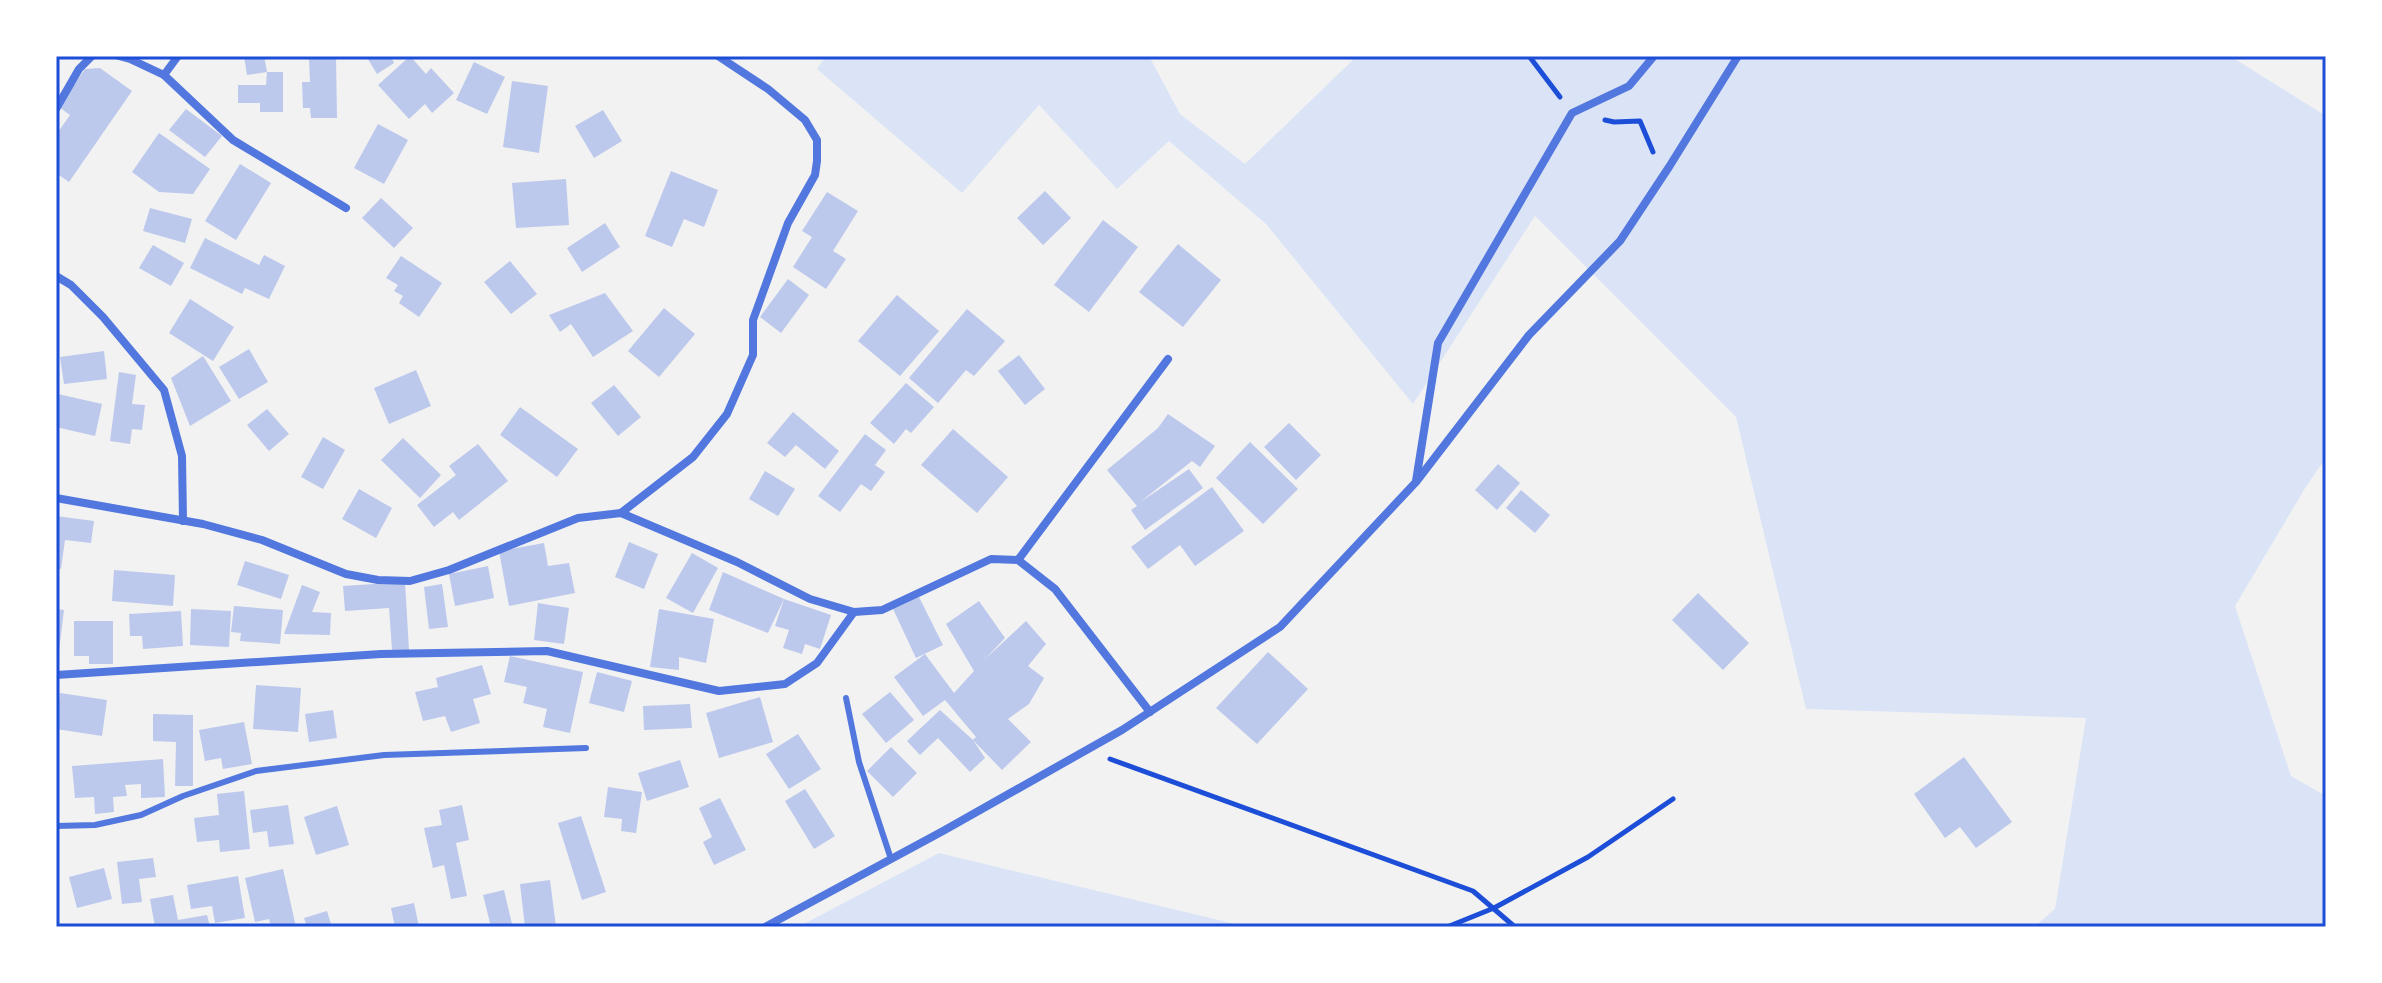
<svg xmlns="http://www.w3.org/2000/svg" width="2382" height="983" font-family="'PT Sans Narrow',sans-serif">
  <rect width="100%" height="100%" fill="#f2f2f2"/>
  <g fill="#dbe4f7">
    <polygon points="826,56 1149,56 1180,114 1245,164 1357,56 2230,56 2326,116 2326,458 2307,485 2235,606 2291,776 2326,796 2326,927 2034,927 2055,909 2086,718 1806,709 1736,417 1535,216 1413,404 1266,224 1169,141 1117,189 1039,105 962,193 817,69"/>
    <polygon points="939,853 1248,927 798,927"/>
  </g>
  <g fill="#bdc9ec">
    <polygon points="244,56 264,56 267,72 247,75"/>
    <polygon points="366,56 396,56 392,59 394,63 377,74"/>
    <polygon points="410,56 426,74 431,68 454,93 432,113 425,104 409,119 378,85"/>
    <polygon points="336,57 337,118 311,118 310,108 303,108 302,82 310,82 309,58"/>
    <polygon points="474,62 505,77 487,114 456,100"/>
    <polygon points="100,68 132,91 69,182 56,173 56,135 70,115 59,107 85,69"/>
    <polygon points="267,72 283,72 283,112 260,112 260,103 238,103 238,85 266,85"/>
    <polygon points="512,81 548,86 539,153 503,147"/>
    <polygon points="186,109 222,136 205,157 169,130"/>
    <polygon points="603,110 622,141 594,158 575,126"/>
    <polygon points="378,124 408,140 384,184 354,168"/>
    <polygon points="159,133 210,169 193,194 159,192 132,172"/>
    <polygon points="240,164 271,183 236,240 205,221"/>
    <polygon points="671,171 718,190 704,227 684,219 672,247 645,236"/>
    <polygon points="566,179 569,225 516,228 512,183"/>
    <polygon points="1045,191 1071,218 1043,245 1017,218"/>
    <polygon points="827,192 858,211 833,251 846,259 826,289 793,267 812,237 802,231"/>
    <polygon points="381,198 413,228 394,248 362,218"/>
    <polygon points="150,208 192,219 185,243 143,231"/>
    <polygon points="1103,220 1138,247 1089,312 1054,285"/>
    <polygon points="605,223 620,247 582,272 567,248"/>
    <polygon points="205,238 259,265 264,255 285,266 269,299 245,288 242,294 190,268"/>
    <polygon points="1178,244 1221,280 1183,327 1139,292"/>
    <polygon points="153,245 184,263 171,286 139,268"/>
    <polygon points="401,256 442,283 419,317 399,303 403,296 394,291 398,285 386,278"/>
    <polygon points="510,261 537,294 511,314 484,282"/>
    <polygon points="788,279 809,295 781,333 760,317"/>
    <polygon points="605,293 633,331 593,357 571,324 560,332 549,315"/>
    <polygon points="897,295 939,331 900,376 858,341"/>
    <polygon points="190,299 234,327 213,361 169,333"/>
    <polygon points="664,308 695,334 659,377 628,351"/>
    <polygon points="967,309 1005,341 974,376 966,370 938,403 909,378"/>
    <polygon points="249,349 268,382 239,399 219,367"/>
    <polygon points="104,351 107,379 64,384 60,357"/>
    <polygon points="1019,355 1045,389 1025,405 998,371"/>
    <polygon points="203,356 231,401 190,426 171,378"/>
    <polygon points="416,370 431,406 389,424 374,388"/>
    <polygon points="119,372 136,375 132,404 145,405 142,430 132,429 130,444 110,441"/>
    <polygon points="906,383 934,407 911,433 906,429 894,444 870,423"/>
    <polygon points="614,385 641,417 618,436 591,403"/>
    <polygon points="58,394 102,404 95,436 56,427"/>
    <polygon points="520,407 578,449 557,477 500,435"/>
    <polygon points="267,409 289,434 269,451 247,425"/>
    <polygon points="793,412 839,451 825,469 796,445 785,457 767,443"/>
    <polygon points="1168,414 1215,446 1200,467 1192,461 1139,503 1189,469 1203,488 1145,530 1131,510 1137,506 1107,470 1158,428"/>
    <polygon points="1289,423 1321,455 1296,480 1264,447"/>
    <polygon points="953,429 1008,477 977,513 921,465"/>
    <polygon points="865,434 886,450 875,465 885,472 871,491 861,484 840,512 818,496"/>
    <polygon points="323,437 345,450 323,489 301,477"/>
    <polygon points="403,438 441,475 420,498 381,460"/>
    <polygon points="1250,442 1298,489 1263,524 1216,478"/>
    <polygon points="478,444 508,481 459,520 453,512 434,527 417,505 456,475 449,466"/>
    <polygon points="1498,464 1520,483 1497,510 1475,490"/>
    <polygon points="765,471 795,489 778,516 749,499"/>
    <polygon points="1212,487 1244,531 1195,566 1180,545 1148,569 1131,547"/>
    <polygon points="359,489 392,508 376,538 342,519"/>
    <polygon points="1521,490 1550,515 1535,533 1506,508"/>
    <polygon points="56,516 94,521 91,543 65,540 61,569 56,568"/>
    <polygon points="629,542 658,554 644,589 615,577"/>
    <polygon points="544,543 548,566 569,563 575,593 509,606 499,551"/>
    <polygon points="692,553 718,568 693,613 666,598"/>
    <polygon points="245,561 289,575 281,599 237,585"/>
    <polygon points="488,566 494,598 455,606 449,574"/>
    <polygon points="114,570 175,575 173,606 112,601"/>
    <polygon points="723,572 784,599 768,633 709,610"/>
    <polygon points="405,582 409,650 392,650 389,608 345,611 343,586"/>
    <polygon points="442,584 448,627 429,629 424,587"/>
    <polygon points="302,585 320,592 312,612 331,613 330,635 284,634"/>
    <polygon points="1698,593 1749,643 1723,670 1672,620"/>
    <polygon points="919,597 943,645 916,658 893,609"/>
    <polygon points="784,599 831,615 820,649 805,644 802,654 783,648 789,630 775,626"/>
    <polygon points="979,601 1005,638 985,659 1026,621 1046,644 1028,666 1044,678 1029,704 1008,719 1031,742 1002,770 973,740 985,758 970,772 938,738 920,755 907,741 940,710 973,740 976,737 945,700 923,716 894,677 925,654 954,693 974,671 946,624"/>
    <polygon points="538,603 569,608 564,644 534,640"/>
    <polygon points="234,606 283,610 280,644 240,641 241,633 231,632"/>
    <polygon points="56,609 64,610 58,659 56,659"/>
    <polygon points="191,609 231,611 229,647 190,645"/>
    <polygon points="659,609 714,619 706,663 679,657 679,670 650,667"/>
    <polygon points="181,611 183,646 143,649 142,636 130,636 129,614"/>
    <polygon points="74,621 113,621 113,664 89,664 89,656 74,656"/>
    <polygon points="1268,652 1308,689 1257,744 1216,708"/>
    <polygon points="510,656 583,672 570,733 543,727 547,709 523,703 527,687 504,682"/>
    <polygon points="482,665 491,694 473,699 480,723 451,732 445,716 423,721 415,692 438,687 436,678"/>
    <polygon points="597,672 632,681 624,712 589,703"/>
    <polygon points="256,685 301,688 298,732 253,729"/>
    <polygon points="890,692 914,720 886,743 862,714"/>
    <polygon points="60,693 107,700 102,736 56,729"/>
    <polygon points="760,697 773,742 719,758 706,713"/>
    <polygon points="690,704 692,728 644,730 643,706"/>
    <polygon points="333,710 337,738 309,742 305,714"/>
    <polygon points="153,714 193,715 193,786 175,786 176,742 153,741"/>
    <polygon points="244,722 252,764 223,769 221,758 205,761 199,730"/>
    <polygon points="798,734 821,769 789,789 766,754"/>
    <polygon points="891,747 917,773 893,797 867,771"/>
    <polygon points="1964,757 2012,822 1976,848 1960,827 1945,838 1914,794"/>
    <polygon points="163,759 165,797 141,798 141,784 125,785 127,796 113,797 114,812 95,814 94,797 75,798 72,766"/>
    <polygon points="680,760 689,787 647,801 638,773"/>
    <polygon points="608,787 642,792 636,833 621,831 622,819 604,817"/>
    <polygon points="805,789 835,836 814,849 785,801"/>
    <polygon points="244,791 250,849 220,852 219,840 197,842 194,818 219,815 217,794"/>
    <polygon points="720,798 746,850 714,865 703,842 712,837 699,808"/>
    <polygon points="288,805 294,844 269,847 267,831 253,833 250,810"/>
    <polygon points="462,805 469,840 456,843 467,896 451,899 444,865 433,868 424,828 442,825 439,810"/>
    <polygon points="337,806 349,845 316,855 304,817"/>
    <polygon points="581,816 606,892 582,900 558,823"/>
    <polygon points="153,858 156,877 139,879 142,902 122,904 117,862"/>
    <polygon points="104,868 112,899 77,908 69,877"/>
    <polygon points="283,869 296,927 271,927 269,919 255,922 245,878"/>
    <polygon points="238,876 245,918 215,923 212,906 191,909 187,885"/>
    <polygon points="550,880 556,927 525,927 520,884"/>
    <polygon points="504,890 512,924 491,927 483,895"/>
    <polygon points="173,895 178,920 207,915 210,927 155,927 150,899"/>
    <polygon points="414,903 419,927 395,927 391,908"/>
    <polygon points="327,911 332,927 307,927 304,918"/>
  </g>
  <g fill="none" stroke-linecap="round" stroke-linejoin="round">
    <g stroke="#1d4ed8" stroke-width="5">
      <polyline points="1529,56 1560,97"/>
      <polyline points="1605,120 1614,122 1640,121 1653,152"/>
      <polyline points="1110,759 1473,891 1515,927"/>
      <polyline points="1447,927 1494,908 1588,857 1673,799"/>
    </g>
    <g stroke="#5277de" stroke-width="6">
      <polyline points="846,698 859,762 891,859"/>
      <polyline points="56,826 95,825 141,815 183,796 256,771 384,755 586,748"/>
    </g>
    <g stroke="#5277de" stroke-width="8">
      <polyline points="119,56 130,59 164,75 178,56"/>
      <polyline points="164,75 233,140 346,208"/>
      <polyline points="56,109 79,69 92,56"/>
      <polyline points="56,276 71,285 103,317 164,390 182,456 183,521"/>
      <polyline points="1416,481 1438,343 1572,113 1629,86 1654,56"/>
      <polyline points="56,498 203,524 262,540 346,574 378,580 410,581 449,570 578,518 621,513 737,562 810,599 854,612"/>
      <polyline points="621,513 693,457 727,414 753,355 753,320 788,223 815,175 817,161 817,140 805,120 768,89 718,56"/>
      <polyline points="1018,560 1168,359"/>
      <polyline points="56,675 381,654 547,651 719,691 785,684 817,663 854,612 882,610 991,559 1018,560 1055,589 1150,712"/>
      <polyline points="765,927 943,831 1122,730 1280,627 1416,482 1529,335 1620,241 1669,167 1738,56"/>
    </g>
  </g>
  <rect width="2382" height="983" fill="none" stroke="#ffffff" stroke-width="116"/>
  <rect x="58" y="58" width="2266" height="867" fill="none" stroke="#1d4ed8" stroke-width="3"/>
</svg>
